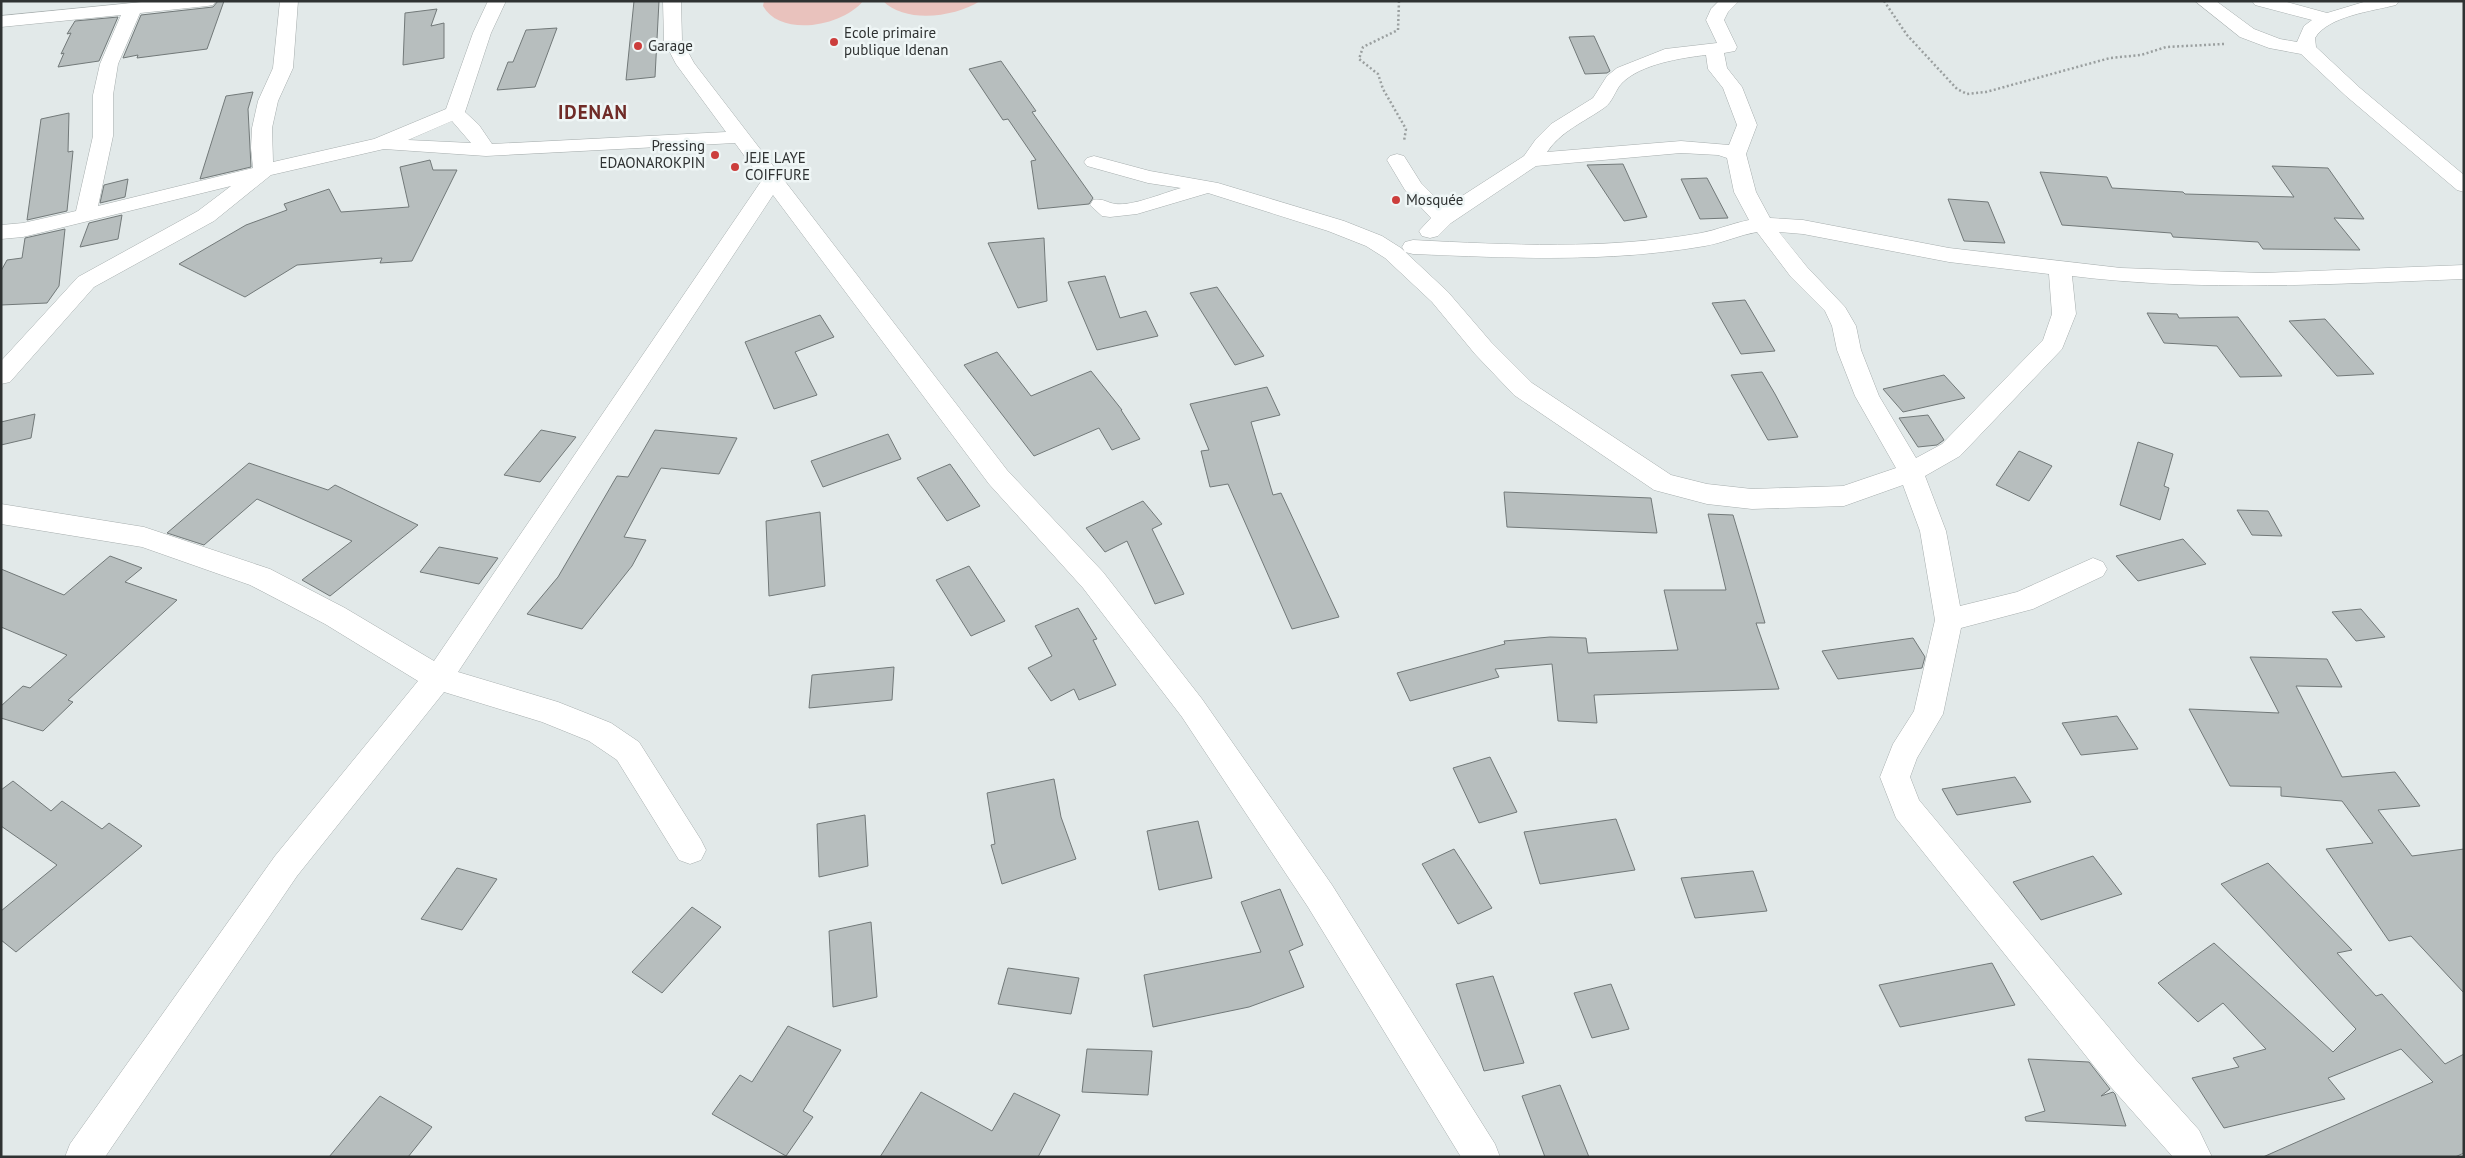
<svg xmlns="http://www.w3.org/2000/svg" width="2465" height="1158" font-family="'PT Sans',sans-serif">
  <rect width="100%" height="100%" fill="#e2e9e9"/>
  <g fill="#e9c2bd">
    <path d="M764 1H863C843 26 781 38 763 6Z"/>
    <path d="M883 1H980C955 17 906 24 883 1Z"/>
  </g>
  <g fill="#b7bebe" stroke="#727979">
    <polygon points="218,1 224,1 207,49 137,58 138,55 123,58 141,15 213,7"/>
    <polygon points="634,1 659,1 655,77 626,80"/>
    <polygon points="437,9 431,26 444,23 444,58 403,65 405,13"/>
    <polygon points="118,17 99,61 58,67 64,53 61,54 71,33 67,34 75,21"/>
    <polygon points="557,28 535,87 497,90 508,62 513,62 526,30"/>
    <polygon points="1594,36 1610,71 1607,73 1585,74 1569,37"/>
    <polygon points="1001,61 1036,111 1032,112 1093,198 1089,204 1038,209 1031,161 1036,160 1008,119 1003,120 969,69"/>
    <polygon points="253,92 248,109 251,167 200,179 226,96"/>
    <polygon points="69,113 68,152 73,151 67,211 27,220 41,119"/>
    <polygon points="430,160 433,170 457,170 412,261 380,263 382,258 297,265 245,297 179,264 246,225 287,210 284,204 329,189 341,212 409,207 400,167"/>
    <polygon points="1623,164 1647,217 1624,221 1587,165"/>
    <polygon points="2272,166 2328,168 2364,219 2334,218 2360,250 2263,249 2258,242 2173,237 2171,233 2062,225 2040,172 2107,177 2112,188 2183,192 2185,194 2294,197"/>
    <polygon points="1707,178 1728,218 1700,219 1681,179"/>
    <polygon points="128,179 125,197 100,203 104,185"/>
    <polygon points="1948,199 1988,202 2005,243 1964,241"/>
    <polygon points="122,215 118,239 80,247 89,223"/>
    <polygon points="65,229 59,286 47,303 1,305 1,271 7,260 22,258 25,238"/>
    <polygon points="1044,238 1047,301 1018,308 988,243"/>
    <polygon points="1105,276 1120,318 1146,311 1158,336 1097,350 1068,282"/>
    <polygon points="1217,287 1264,356 1235,365 1190,293"/>
    <polygon points="1745,300 1775,351 1741,354 1712,303"/>
    <polygon points="2147,313 2177,314 2179,318 2238,317 2282,376 2240,377 2217,346 2164,343"/>
    <polygon points="820,315 834,337 795,352 817,395 774,409 745,342"/>
    <polygon points="2325,319 2374,374 2337,376 2289,321"/>
    <polygon points="997,352 1031,396 1091,371 1122,410 1121,410 1140,439 1112,450 1099,428 1034,456 964,365"/>
    <polygon points="1762,372 1775,394 1798,437 1768,440 1731,375"/>
    <polygon points="1944,375 1965,398 1903,412 1883,389"/>
    <polygon points="1267,387 1280,415 1251,422 1273,495 1281,493 1339,617 1292,629 1228,484 1210,487 1201,451 1209,450 1190,404"/>
    <polygon points="35,414 31,438 1,445 1,422"/>
    <polygon points="1928,415 1944,440 1937,445 1918,447 1899,418"/>
    <polygon points="541,430 576,437 540,482 504,475"/>
    <polygon points="655,430 737,438 719,474 661,468 624,537 646,540 632,566 582,629 527,614 558,577 617,476 628,477"/>
    <polygon points="888,434 901,459 823,487 811,461"/>
    <polygon points="2138,442 2173,454 2164,486 2169,488 2160,520 2120,505"/>
    <polygon points="2019,451 2052,466 2029,501 1996,485"/>
    <polygon points="249,463 328,490 335,485 418,525 330,596 302,580 352,541 257,499 204,545 167,533"/>
    <polygon points="950,464 980,506 947,521 917,478"/>
    <polygon points="1504,492 1651,498 1657,533 1507,527"/>
    <polygon points="1143,501 1162,524 1152,529 1184,594 1155,604 1127,541 1105,552 1086,528"/>
    <polygon points="2237,510 2268,511 2282,536 2252,535"/>
    <polygon points="820,512 825,586 769,596 766,521"/>
    <polygon points="1708,514 1733,515 1765,623 1756,623 1779,689 1594,695 1597,723 1558,721 1552,664 1495,669 1499,677 1410,701 1397,673 1505,644 1504,641 1550,637 1586,638 1588,653 1678,650 1664,590 1726,590"/>
    <polygon points="2183,539 2206,564 2138,581 2116,556"/>
    <polygon points="439,547 498,558 479,584 420,572"/>
    <polygon points="110,556 142,568 125,582 177,600 68,700 73,702 43,731 1,718 1,706 23,686 30,688 67,655 1,627 1,569 64,595"/>
    <polygon points="969,566 1005,621 971,636 936,580"/>
    <polygon points="1078,608 1097,639 1093,640 1116,685 1079,700 1074,689 1051,701 1028,668 1052,656 1035,626"/>
    <polygon points="2361,609 2385,637 2356,641 2332,612"/>
    <polygon points="1913,638 1925,657 1922,668 1838,679 1822,651"/>
    <polygon points="2250,657 2327,659 2342,687 2296,686 2342,777 2395,772 2420,806 2378,810 2412,856 2464,849 2464,993 2411,936 2389,941 2326,849 2373,843 2342,801 2281,796 2281,787 2230,786 2189,709 2279,713"/>
    <polygon points="894,667 892,700 809,708 812,675"/>
    <polygon points="2117,716 2138,749 2081,755 2062,723"/>
    <polygon points="1490,757 1517,812 1479,823 1453,768"/>
    <polygon points="2015,777 2031,802 1957,815 1942,789"/>
    <polygon points="1054,779 1061,817 1076,859 1002,884 991,845 995,844 987,793"/>
    <polygon points="13,781 51,811 62,801 102,829 109,823 142,846 16,952 1,940 1,911 57,865 1,826 1,790"/>
    <polygon points="865,815 868,866 819,877 817,824"/>
    <polygon points="1616,819 1635,870 1540,884 1524,832"/>
    <polygon points="1198,821 1212,878 1159,890 1147,831"/>
    <polygon points="1454,849 1492,908 1458,924 1422,864"/>
    <polygon points="2093,856 2122,894 2041,920 2013,882"/>
    <polygon points="2268,863 2352,950 2337,953 2376,996 2382,994 2445,1064 2464,1054 2464,1153 2455,1157 2263,1157 2433,1082 2401,1049 2328,1078 2345,1099 2224,1128 2192,1078 2239,1067 2233,1058 2266,1049 2223,1003 2198,1022 2158,983 2214,943 2333,1052 2356,1029 2221,884"/>
    <polygon points="457,868 497,879 462,930 421,919"/>
    <polygon points="1753,871 1767,911 1695,918 1681,878"/>
    <polygon points="1280,889 1303,945 1289,951 1304,987 1249,1007 1153,1027 1144,975 1261,952 1241,902"/>
    <polygon points="692,907 721,927 662,993 632,972"/>
    <polygon points="871,922 877,997 833,1007 829,931"/>
    <polygon points="1992,963 2015,1005 1900,1027 1879,985"/>
    <polygon points="1008,968 1079,978 1071,1014 998,1004"/>
    <polygon points="1493,976 1524,1063 1484,1071 1456,984"/>
    <polygon points="1611,984 1629,1029 1592,1038 1574,993"/>
    <polygon points="788,1026 841,1050 803,1111 813,1117 786,1156 712,1114 740,1075 752,1082"/>
    <polygon points="1087,1049 1152,1051 1148,1095 1082,1092"/>
    <polygon points="2028,1059 2089,1062 2110,1089 2101,1096 2113,1092 2115,1094 2126,1126 2026,1121 2025,1117 2045,1111"/>
    <polygon points="1560,1085 1589,1157 1545,1157 1522,1096"/>
    <polygon points="921,1092 992,1131 1014,1093 1060,1115 1038,1157 880,1157"/>
    <polygon points="380,1096 432,1127 408,1157 329,1157"/>
  </g>
  <g fill="none" stroke-linecap="round" stroke-linejoin="round">
    <g stroke="#a7aeae" stroke-width="1">
      <g id="street">
        <path d="M152 1H216L213 5 207 6 140 13 118 64 113 95V136L98 206 253 168 251 148 252 128 258 101 273 68 280 1H298L293 68 278 101 272 128 273 162 374 139 446 109 473 33 488 1H506L491 33 465 112 479 125 492 144 726 132 676 64 664 41 663 1H681L682 41 694 63 1007 470 1103 572 1202 699 1332 885 1495 1144 1500 1157H1461L1308 907 1182 717 1083 588 989 484 773 195 458 672 558 702 611 723 639 742 701 840 706 850 701 860 690 864 679 860 617 760 589 741 542 722 444 692 297 876 105 1157H65L70 1144 275 856 418 681 325 624 250 585 142 547 1 524V504L144 527 270 569 345 608 434 661 762 180 735 143 486 156 384 149 271 175 214 221 94 287 10 382 1 384V361L78 277 198 211 231 186 23 237 1 239V225L23 223 76 211 93 136V95L100 64 121 15 1 27V16ZM452 121 471 143 408 140Z"/>
        <path d="M1719 1H1739L1728 12 1724 20 1737 47 1735 51 1724 53 1727 68 1742 87 1757 125 1746 154 1756 192 1770 218 1803 220 1949 248 2121 268 2263 273 2464 265V279C2333 284 2202 292 2072 276L2076 314 2062 349 1960 456 1925 476 1946 531 1960 606 2017 592 2093 558 2103 562 2107 569 2103 576 2033 609 1961 628 1943 714 1917 758 1910 777 1919 800 2136 1060 2199 1130 2212 1157H2173L2110 1086 1896 818 1880 777 1893 744 1914 711 1935 620 1920 531 1903 485 1844 506 1752 509 1707 504 1654 490 1514 395 1475 354 1432 302 1385 258 1366 246 1328 231 1208 193 1137 214 1110 217 1102 216 1090 205 1093 200C1104 198 1107 203 1116 204 1133 206 1163 193 1181 188L1148 183 1087 166 1084 162 1087 158 1094 156 1150 171 1218 183 1344 221 1382 236 1401 248 1448 292 1491 342 1532 383 1671 475 1707 484 1752 489 1843 486 1896 468 1855 396 1837 350 1832 326 1825 311 1791 277 1757 232C1739 235 1723 243 1705 246 1607 263 1512 258 1413 254L1405 252 1402 247 1405 242 1413 240C1510 245 1605 250 1701 233 1717 230 1733 223 1749 220L1734 192 1727 158 1718 155 1681 153 1536 166 1451 223 1438 236 1430 238 1422 236 1419 231 1431 218 1405 190 1387 160 1390 156 1397 154 1404 156 1421 183 1445 207 1524 156 1536 139 1551 124 1593 98 1607 76 1617 68 1665 49 1717 43 1706 20 1711 9ZM1706 55 1708 69 1723 88 1737 125 1729 145 1681 141 1547 152C1561 131 1584 122 1604 108 1613 102 1615 90 1622 83 1641 64 1681 58 1706 55ZM1779 232 1803 234 1949 262 2049 274 2052 314 2043 340 1942 444 1916 458 1879 396 1861 350 1856 326 1845 307 1807 267Z"/>
        <path d="M2195 1H2216L2254 29 2280 39 2297 42 2304 26 2312 20 2255 5 2252 1H2283L2327 13 2367 1H2399L2396 5C2373 11 2328 16 2315 38L2316 47 2360 88 2464 175V192L2457 190 2346 96 2301 54 2269 48 2240 37Z"/>
      </g>
    </g>
    <g stroke="#9a9f9f" stroke-width="2.5" stroke-dasharray="2 2.5" stroke-linecap="butt">
      <polyline points="1399,1 1398,30 1363,47 1359,59 1378,74 1383,89 1406,129 1404,141"/>
      <polyline points="1884,1 1907,35 1957,89 1967,94 1986,92 2110,58 2141,55 2166,47 2224,44"/>
    </g>
    <use href="#street" fill="#fff" fill-rule="evenodd"/>
  </g>
  <g fill="#cc3e3c" stroke="#eff6f6" stroke-width="2">
    <circle cx="834" cy="42" r="5"/>
    <circle cx="638" cy="46" r="5"/>
    <circle cx="715" cy="155" r="5"/>
    <circle cx="735" cy="167" r="5"/>
    <circle cx="1396" cy="200" r="5"/>
  </g>
  <g text-anchor="middle" stroke-width="5" stroke-linejoin="round" paint-order="stroke">
    <g font-size="15" fill="#2f3232" stroke="#eff6f6" text-anchor="start">
      <text x="844" y="38">Ecole primaire<tspan x="844" dy="17">publique Idenan</tspan></text>
      <text x="648" y="51">Garage</text>
      <text x="705" y="151" text-anchor="end">Pressing<tspan x="705" dy="17">EDAONAROKPIN</tspan></text>
      <text x="745" y="163">JEJE LAYE<tspan x="745" dy="17">COIFFURE</tspan></text>
      <text x="1406" y="205">Mosquée</text>
    </g>
    <g font-size="19" font-weight="bold" letter-spacing="1" fill="#702b27" stroke="#eff6f6">
      <text x="593" y="119">IDENAN</text>
    </g>
  </g>
  <rect width="2465" height="1158" fill="none" stroke="#2f3232" stroke-width="5"/>
</svg>
